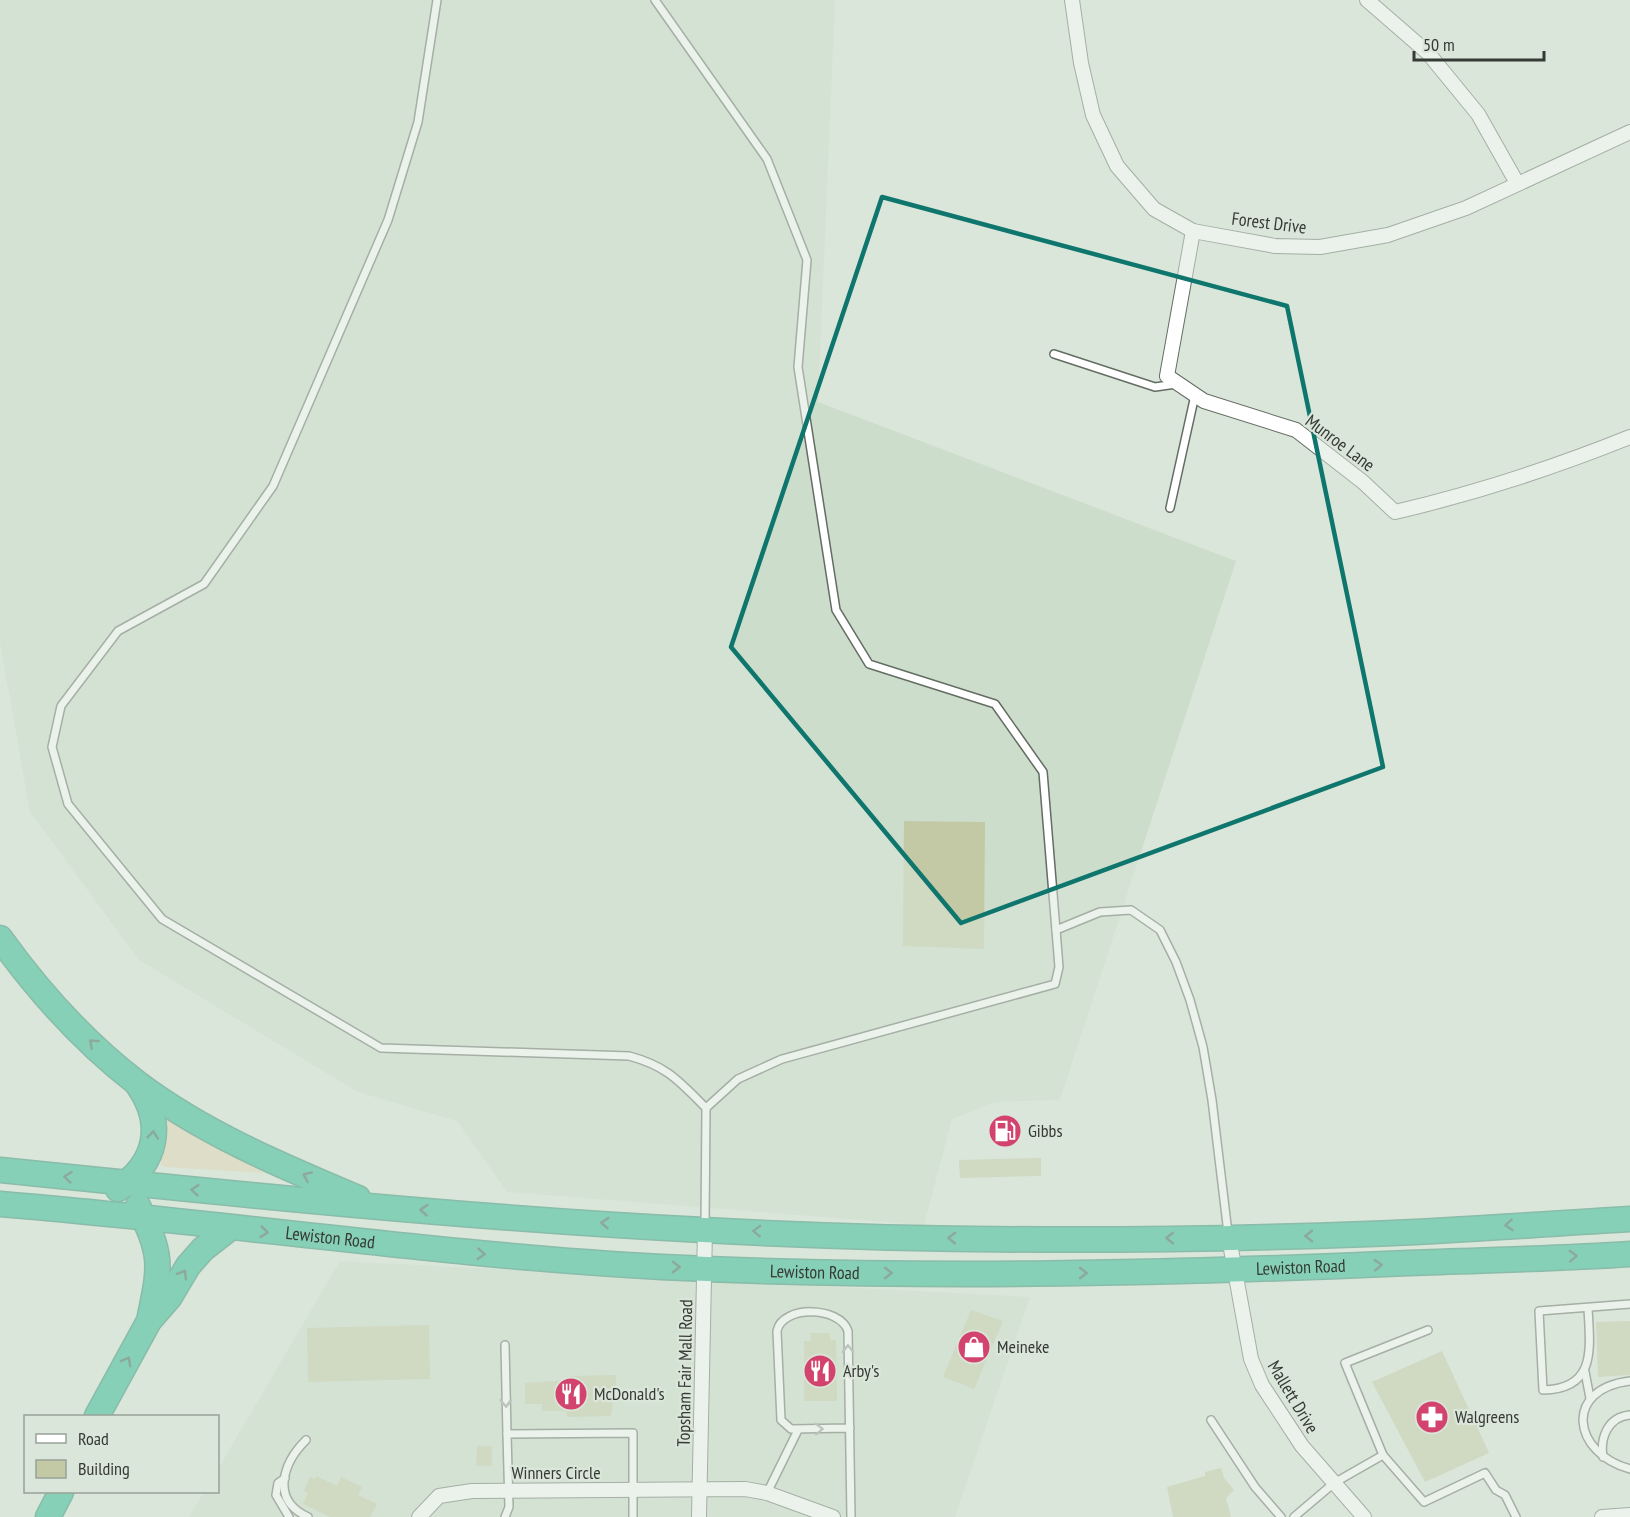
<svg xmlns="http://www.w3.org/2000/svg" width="1630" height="1517" font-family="'PT Sans Narrow',sans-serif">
  <rect width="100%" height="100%" fill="#dbe6da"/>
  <g fill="#cdddcb">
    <polygon points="0,0 835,0 818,402 1236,561 1060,1100 995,1102 952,1119 924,1225 507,1192 457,1121 358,1092 139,960 30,812 0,643"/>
    <polygon points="340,1261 1030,1297 955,1517 189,1517 204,1492 218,1492 218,1469"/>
  </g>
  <polygon fill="#e2d3b1" points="162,1114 264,1173 165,1167 161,1165"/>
  <g fill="#c3c9a5">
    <polygon points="904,821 985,822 984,949 903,946"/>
    <polygon points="1041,1158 1041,1176 960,1178 959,1160"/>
    <polygon points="971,1310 1003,1321 974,1389 943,1377"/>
    <polygon points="1630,1321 1630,1375 1598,1377 1596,1322"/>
    <polygon points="429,1325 430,1379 308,1382 307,1328"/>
    <polygon points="810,1333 830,1333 830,1340 836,1340 837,1401 804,1401 804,1341 811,1341"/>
    <polygon points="1442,1351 1489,1453 1425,1482 1372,1382"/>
    <polygon points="616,1375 616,1403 613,1403 611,1416 567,1417 566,1411 542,1411 542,1404 525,1404 525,1383 569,1380 569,1376"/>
    <polygon points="477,1446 492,1446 492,1466 476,1466"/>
    <polygon points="1221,1468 1224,1478 1234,1490 1226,1498 1231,1517 1173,1517 1167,1487 1205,1476 1205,1472"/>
    <polygon points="316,1476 337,1486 341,1477 362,1487 358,1495 377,1504 370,1517 330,1517 303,1504 308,1493 304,1491 310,1477 315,1479"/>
  </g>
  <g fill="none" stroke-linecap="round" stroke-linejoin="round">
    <g stroke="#646d63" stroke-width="10">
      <g id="lane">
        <path d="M437 0 418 122 388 220 273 486 204 584 118 631 61 706 52 747 68 804 162 919 381 1048 629 1056C667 1066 679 1081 706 1108L738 1079 782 1059 1055 984 1059 967 1043 772 995 704 869 664 836 610 798 367 807 260 767 159 655 0"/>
        <polyline points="1054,354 1155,387 1176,384"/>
        <polyline points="1170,508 1195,395"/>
        <polyline points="1056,930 1100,912 1131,910 1160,930 1176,962 1190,1000 1203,1047 1212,1100 1228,1233"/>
        <polyline points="705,1225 706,1108"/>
        <path d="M1588 1308C1590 1348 1597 1389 1543 1390L1539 1311 1630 1304"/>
        <polyline points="505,1345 507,1434 633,1433 633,1517"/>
        <polyline points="1585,1372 1590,1398"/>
        <path d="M1630 1381C1563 1389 1572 1453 1630 1469"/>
        <polyline points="1211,1420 1255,1487 1281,1517"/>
        <path d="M850 1428 791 1429 781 1420 777 1331C782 1305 840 1306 848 1331L851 1517"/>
        <path d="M306 1440C283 1463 270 1500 308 1517"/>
        <polyline points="1383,1455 1345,1363 1428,1330"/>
        <path d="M1603 1457C1600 1439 1607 1417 1630 1415"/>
        <polyline points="285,1478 278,1483 276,1495 289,1517"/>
        <polyline points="767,1493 798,1430"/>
        <polyline points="505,1517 509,1507 507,1434"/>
        <polyline points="1294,1517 1334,1483 1383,1455 1424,1502 1485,1473 1496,1490 1505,1495 1516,1517"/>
      </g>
    </g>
    <g stroke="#646d63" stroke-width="16">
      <g id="street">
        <polyline points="1072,0 1081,63 1093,115 1117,166 1154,209 1193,231 1275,246 1320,247 1388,235 1466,208 1630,132"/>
        <polyline points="1367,0 1428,53 1478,114 1517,183"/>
        <path d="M1193 231 1167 376 1204 401 1296 430 1363 482 1395 512C1476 493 1553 468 1630 437"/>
        <polyline points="1229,1238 1251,1359 1262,1385 1302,1446 1364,1517"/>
        <polyline points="419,1517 439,1496 472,1491 745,1489 767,1493 833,1517"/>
        <polyline points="699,1517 705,1230"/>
        <polyline points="1602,1517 1630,1515"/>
      </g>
    </g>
    <g stroke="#278a6e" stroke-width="27">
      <g id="highway">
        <path d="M0 938C38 991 85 1043 137 1083 203 1133 282 1166 358 1198"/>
        <path d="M0 1170C234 1194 468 1218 703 1230 924 1242 1147 1242 1368 1234 1455 1231 1543 1224 1630 1219"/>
        <path d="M118 1189C157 1163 165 1124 138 1085"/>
        <path id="s1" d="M0 1204C221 1222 440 1255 662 1267 910 1279 1160 1274 1409 1263 1482 1260 1556 1259 1630 1254"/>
        <path d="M138 1206C162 1254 161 1264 150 1316"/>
        <polyline points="97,1416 149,1321 169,1298 188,1266 203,1249 230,1228"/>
        <polyline points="48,1517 61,1492"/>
      </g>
    </g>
    <use href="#lane" stroke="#fff" stroke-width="7"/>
    <use href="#street" stroke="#fff" stroke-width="14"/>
    <use href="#highway" stroke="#1fb58d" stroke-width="24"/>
  </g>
  <defs><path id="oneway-chevron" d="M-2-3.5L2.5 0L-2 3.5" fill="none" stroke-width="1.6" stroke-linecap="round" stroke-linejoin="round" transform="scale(1.5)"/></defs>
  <g stroke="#2f5f4f">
    <use href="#oneway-chevron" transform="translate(93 1043) rotate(-138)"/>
    <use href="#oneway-chevron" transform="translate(153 1135) rotate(-84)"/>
    <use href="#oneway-chevron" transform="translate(307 1176) rotate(-156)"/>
    <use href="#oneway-chevron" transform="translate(68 1177) rotate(-174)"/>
    <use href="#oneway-chevron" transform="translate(195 1190) rotate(-175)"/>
    <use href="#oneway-chevron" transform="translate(424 1210) rotate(-176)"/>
    <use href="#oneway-chevron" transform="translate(605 1223) rotate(-176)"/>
    <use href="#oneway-chevron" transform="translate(1509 1225) rotate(175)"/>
    <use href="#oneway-chevron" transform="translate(757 1231) rotate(-178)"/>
    <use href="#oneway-chevron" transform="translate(264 1232) rotate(6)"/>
    <use href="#oneway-chevron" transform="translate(1309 1236) rotate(179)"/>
    <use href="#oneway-chevron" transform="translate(952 1238) rotate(-179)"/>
    <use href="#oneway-chevron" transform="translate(1170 1238) rotate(-180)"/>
    <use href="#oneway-chevron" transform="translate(481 1254) rotate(4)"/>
    <use href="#oneway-chevron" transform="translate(1573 1256) rotate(-2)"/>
    <use href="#oneway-chevron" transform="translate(1378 1265) rotate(-3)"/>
    <use href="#oneway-chevron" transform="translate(676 1267) rotate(1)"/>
    <use href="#oneway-chevron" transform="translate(888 1273)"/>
    <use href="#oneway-chevron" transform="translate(1083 1273)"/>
    <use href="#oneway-chevron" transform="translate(183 1274) rotate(-58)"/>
    <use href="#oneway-chevron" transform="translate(127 1361) rotate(-61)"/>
  </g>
  <g stroke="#9a9c9a">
    <use href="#oneway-chevron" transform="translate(848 1349) rotate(-91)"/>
    <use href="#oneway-chevron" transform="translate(506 1403) rotate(88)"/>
    <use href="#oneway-chevron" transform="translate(819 1429) rotate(-2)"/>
  </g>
  <path d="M0 0H1630V1517H0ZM882 197 1287 306 1383 767 961 923 731 647Z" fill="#dbe6da" fill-opacity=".55" fill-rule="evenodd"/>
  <path fill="none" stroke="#0f766e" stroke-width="4.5" stroke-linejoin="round" d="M882 197 1287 306 1383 767 961 923 731 647Z"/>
  <defs>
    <g id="fuel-disc" transform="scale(1.725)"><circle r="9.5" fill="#d2446e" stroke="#dbe6da"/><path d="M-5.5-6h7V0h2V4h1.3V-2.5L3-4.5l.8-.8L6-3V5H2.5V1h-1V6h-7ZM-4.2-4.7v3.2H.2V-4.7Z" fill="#fff"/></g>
    <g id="shop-disc" transform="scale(1.725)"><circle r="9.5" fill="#d2446e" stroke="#dbe6da"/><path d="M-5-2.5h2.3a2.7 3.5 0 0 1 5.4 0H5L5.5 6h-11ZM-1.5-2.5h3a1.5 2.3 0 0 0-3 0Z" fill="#fff"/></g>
    <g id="restaurant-disc" transform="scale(1.725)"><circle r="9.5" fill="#d2446e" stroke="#dbe6da"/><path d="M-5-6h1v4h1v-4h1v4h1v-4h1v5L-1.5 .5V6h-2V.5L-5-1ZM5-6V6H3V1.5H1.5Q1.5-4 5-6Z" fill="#fff"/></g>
    <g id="pharmacy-disc" transform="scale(1.725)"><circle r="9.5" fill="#d2446e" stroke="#dbe6da"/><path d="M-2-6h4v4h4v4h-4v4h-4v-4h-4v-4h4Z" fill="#fff"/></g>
  </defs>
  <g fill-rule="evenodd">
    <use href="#fuel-disc" x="1005" y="1131"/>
    <use href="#shop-disc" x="974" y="1347"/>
    <use href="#restaurant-disc" x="820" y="1371"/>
    <use href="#restaurant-disc" x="571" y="1394"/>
    <use href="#pharmacy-disc" x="1432" y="1417"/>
  </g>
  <g text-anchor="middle" stroke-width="4.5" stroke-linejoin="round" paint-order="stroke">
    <g font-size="18" fill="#363a35" stroke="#dbe6da">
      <text transform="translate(1269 223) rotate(7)" y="6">Forest Drive</text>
      <text transform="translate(1340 443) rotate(37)" y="6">Munroe Lane</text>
      <text dy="6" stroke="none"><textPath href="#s1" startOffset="332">Lewiston Road</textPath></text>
      <text dy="6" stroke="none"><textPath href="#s1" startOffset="1304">Lewiston Road</textPath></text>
      <text dy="6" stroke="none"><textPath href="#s1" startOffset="818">Lewiston Road</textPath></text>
      <text transform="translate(685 1373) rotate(-89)" y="6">Topsham Fair Mall Road</text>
      <text transform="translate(1293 1397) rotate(59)" y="6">Mallett Drive</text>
      <text x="556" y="1479">Winners Circle</text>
    </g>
    <g font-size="18" fill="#363a35" stroke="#dbe6da" text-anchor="start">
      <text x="1028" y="1137">Gibbs</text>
      <text x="997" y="1353">Meineke</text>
      <text x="843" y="1377">Arby's</text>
      <text x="594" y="1400">McDonald's</text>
      <text x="1455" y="1423">Walgreens</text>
    </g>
  </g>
  <rect x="24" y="1415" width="195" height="78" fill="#dbe6da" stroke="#99a198" stroke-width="1.5"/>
  <rect x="36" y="1434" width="30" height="9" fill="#ffffff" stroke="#99a198" stroke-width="1.5"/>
  <text x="78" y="1445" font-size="18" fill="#363a35">Road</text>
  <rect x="36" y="1460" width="30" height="18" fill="#c3c9a5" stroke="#99a198" stroke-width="1.5"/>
  <text x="78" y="1475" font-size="18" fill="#363a35">Building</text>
  <path d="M1414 51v9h130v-9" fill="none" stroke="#363a35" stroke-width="3"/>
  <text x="1423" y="51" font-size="18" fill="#363a35" stroke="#dbe6da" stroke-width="4.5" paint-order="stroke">50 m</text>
</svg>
